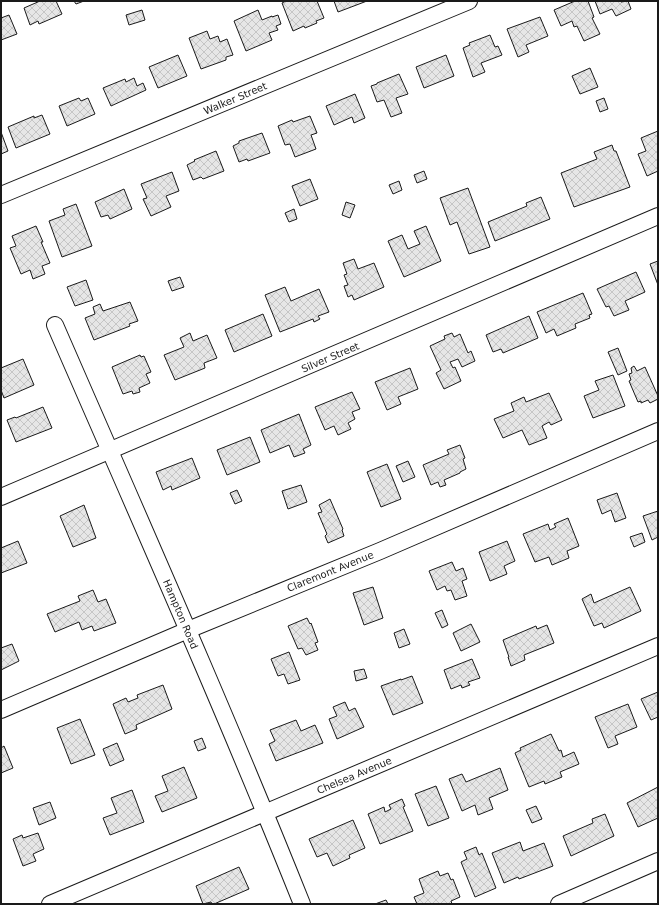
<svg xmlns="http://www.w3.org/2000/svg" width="659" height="905" font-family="'DejaVu Sans',sans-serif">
  <defs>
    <pattern id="building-cross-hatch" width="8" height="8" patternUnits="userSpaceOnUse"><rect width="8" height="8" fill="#e6e6e6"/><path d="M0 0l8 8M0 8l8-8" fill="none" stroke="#c5c5c5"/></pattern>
  </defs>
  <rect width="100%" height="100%" fill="#fff"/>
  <g fill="url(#building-cross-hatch)" stroke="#1a1a1a">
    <polygon points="40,1 56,1 62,14 39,24 38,21 30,25 24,8"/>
    <polygon points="74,1 84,1 76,4"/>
    <polygon points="286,1 317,1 324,18 316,21 317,23 305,28 304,26 293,31 282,3"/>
    <polygon points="334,1 367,1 338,12"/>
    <polygon points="575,1 588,1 594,17 592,18 600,34 584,41 577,26 574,27 572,21 561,26 554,10"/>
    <polygon points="595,1 621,1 621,2 628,1 631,9 616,16 612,9 600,14"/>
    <polygon points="142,10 145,20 129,25 126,15"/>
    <polygon points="258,10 262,20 272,16 272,17 278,15 281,24 276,26 278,30 269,33 272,40 246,51 234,21"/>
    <polygon points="9,15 17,34 1,40 1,18"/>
    <polygon points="540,17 548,36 526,45 529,52 518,57 507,29"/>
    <polygon points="207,31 210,39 218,36 220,42 227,39 233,55 226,57 226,60 201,69 189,38"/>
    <polygon points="490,35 495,47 498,46 502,55 481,63 485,72 473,77 463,48 470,45 469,43"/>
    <polygon points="178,55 187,76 158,88 149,67"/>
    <polygon points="446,55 454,76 424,88 416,67"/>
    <polygon points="590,68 598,87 580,94 572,76"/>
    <polygon points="399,74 408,94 396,98 402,113 391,117 384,100 377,102 371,86 377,84 377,83"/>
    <polygon points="134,78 137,86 143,83 146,90 111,106 103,88 125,79 126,82"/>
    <polygon points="355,94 365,118 354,123 352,117 334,125 326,106"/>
    <polygon points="79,98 81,101 88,98 95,114 67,126 59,106"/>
    <polygon points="604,98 608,109 600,112 596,101"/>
    <polygon points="42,115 50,134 16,148 8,127 34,116 34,118"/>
    <polygon points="310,116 317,133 311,135 316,149 295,157 290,144 285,145 278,126 292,120 293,122"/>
    <polygon points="658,131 658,171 647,176 638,154 646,151 641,138"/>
    <polygon points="1,132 8,151 1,154"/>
    <polygon points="262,133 270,153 248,161 247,159 239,162 233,146 239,143 239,141"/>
    <polygon points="612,145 614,151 616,151 630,187 574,207 561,173 597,159 594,152"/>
    <polygon points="216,151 224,171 203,179 201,177 193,180 187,165 195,161 194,160"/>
    <polygon points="424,171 427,179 417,183 414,175"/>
    <polygon points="172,172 179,191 166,196 171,207 151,216 143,199 147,198 141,184"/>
    <polygon points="310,179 318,199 300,206 292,186"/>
    <polygon points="399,181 402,190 393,194 389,185"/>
    <polygon points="468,188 490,247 469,254 457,222 450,225 440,198"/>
    <polygon points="124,189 132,209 110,219 108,215 101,217 95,202"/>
    <polygon points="541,197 550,219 495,241 488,222 527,206 526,203"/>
    <polygon points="346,202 355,205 350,218 342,215"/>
    <polygon points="76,204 92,246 62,257 49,221 65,215 63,209"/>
    <polygon points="294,209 297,219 289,222 285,213"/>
    <polygon points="36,226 43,242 41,242 50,263 42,266 45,274 33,279 30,270 21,274 10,248 16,246 12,236"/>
    <polygon points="426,226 441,261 404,277 388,241 402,235 408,249 420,244 414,231"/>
    <polygon points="354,259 358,269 374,263 384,287 354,300 352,295 348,297 344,286 348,285 344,275 347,274 343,263"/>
    <polygon points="658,261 658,285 650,264"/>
    <polygon points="636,272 645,292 625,301 629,310 614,316 609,306 606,307 597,289"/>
    <polygon points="180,277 184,287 172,291 168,281"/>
    <polygon points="86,280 93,300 75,306 67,287"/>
    <polygon points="285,287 291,301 319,289 329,312 318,316 320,319 314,322 313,319 280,332 265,295"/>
    <polygon points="583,293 592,314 589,315 590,318 575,324 576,328 557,336 554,329 546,333 537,312"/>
    <polygon points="130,302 138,321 129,324 130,326 94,340 85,318 95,314 93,307 100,304 103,311"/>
    <polygon points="263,314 272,336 234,352 225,330"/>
    <polygon points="529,316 538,338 503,353 501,349 493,352 486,335"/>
    <polygon points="190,333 193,341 207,335 217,358 204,363 205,368 175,380 164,355 184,347 180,338"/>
    <polygon points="452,333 454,337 460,334 468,353 471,351 475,361 462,367 458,359 450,362 453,368 455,367 461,381 444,389 436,373 441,370 430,346 445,339 444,336"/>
    <polygon points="618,348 627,371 618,375 608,352"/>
    <polygon points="140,355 141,357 144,356 151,372 146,374 150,383 139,388 140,392 133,394 132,391 123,394 112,367"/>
    <polygon points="23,359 34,385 4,398 1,390 1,368"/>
    <polygon points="634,366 637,371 645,367 658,396 658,399 650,403 648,400 641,403 641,401 638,402 629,381 631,380 629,374 632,373 631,368"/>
    <polygon points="410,368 418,389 398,397 401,404 387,410 375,382"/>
    <polygon points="613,375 625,406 593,418 584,396 599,390 595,381"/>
    <polygon points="352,392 360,409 352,412 355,419 348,423 351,429 338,435 334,426 325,430 315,407"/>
    <polygon points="549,393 562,420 551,425 549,422 542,426 547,438 529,445 522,430 503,438 494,419 514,411 511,403 524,397 526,402"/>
    <polygon points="43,407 52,428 16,442 7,420 15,417 16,418"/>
    <polygon points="299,414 311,445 303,449 305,453 294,457 289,445 270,453 261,430"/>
    <polygon points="250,437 260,462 227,475 217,450"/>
    <polygon points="460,445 465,458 463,459 466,469 460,472 460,473 444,480 446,485 440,487 438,482 431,485 423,465 449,454 447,450"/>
    <polygon points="192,458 200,478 172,490 171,486 163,490 156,472"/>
    <polygon points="408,461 415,477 403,482 396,466"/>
    <polygon points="387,464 401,499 381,507 367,472"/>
    <polygon points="301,485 307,502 288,509 282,491"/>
    <polygon points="237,490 242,501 235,504 230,493"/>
    <polygon points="617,493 626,518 615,522 611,510 602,514 597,500"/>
    <polygon points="330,499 343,529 342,530 344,536 328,543 325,536 327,534 318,513 322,512 319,505"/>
    <polygon points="84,505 96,538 73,547 60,516"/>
    <polygon points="658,511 658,537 652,540 643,516"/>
    <polygon points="568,518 579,546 567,551 569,558 552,565 549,557 535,562 523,534 548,524 550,530 556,527 554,524"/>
    <polygon points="642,533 645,542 634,547 630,537"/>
    <polygon points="18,541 27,563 1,573 1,548"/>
    <polygon points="507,541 515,561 504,566 507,574 490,581 479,552"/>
    <polygon points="452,562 456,571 463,568 467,579 462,581 467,596 455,600 451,590 447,591 445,586 437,590 429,571"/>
    <polygon points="373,587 383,618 364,625 353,593"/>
    <polygon points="630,587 641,611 604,628 602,623 594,626 582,599 591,594 594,603"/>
    <polygon points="93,590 98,602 106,599 116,623 94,631 92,626 82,630 79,622 55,632 47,614 80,601 78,596"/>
    <polygon points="442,610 448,625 442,628 435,613"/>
    <polygon points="307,618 310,624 311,623 318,642 315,643 318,650 306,655 302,648 298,649 288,626"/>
    <polygon points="471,624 480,642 461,651 453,633"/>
    <polygon points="547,625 554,643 524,655 525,660 511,666 508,657 509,657 503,640 536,626 537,629"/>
    <polygon points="404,629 410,644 399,648 394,633"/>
    <polygon points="12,644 19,661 1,670 1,648"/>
    <polygon points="289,652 300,680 288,684 284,674 278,676 271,659"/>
    <polygon points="472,659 480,678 468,682 470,685 462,688 461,685 451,689 444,670"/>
    <polygon points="364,669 367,678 356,681 354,671"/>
    <polygon points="412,676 423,703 393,715 381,686 401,679 401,680"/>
    <polygon points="163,685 172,709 136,725 137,729 125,734 113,704 126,698 128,702 138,698 137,695"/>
    <polygon points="658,692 658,717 651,720 641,699"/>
    <polygon points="345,702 349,711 355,708 364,727 337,739 329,719 337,716 333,707"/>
    <polygon points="628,704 637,727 615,736 618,744 608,748 595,717"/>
    <polygon points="80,719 95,755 71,764 57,728"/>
    <polygon points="296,720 301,731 315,725 323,743 276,761 269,744 275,741 270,730"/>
    <polygon points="551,734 559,751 561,750 563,757 574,752 579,764 560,772 562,777 545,784 544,781 529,787 515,753 521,750 520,748"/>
    <polygon points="202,738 206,748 198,751 194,741"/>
    <polygon points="117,743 124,760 110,766 103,749"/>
    <polygon points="4,746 13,768 1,773 1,748"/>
    <polygon points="184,767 197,798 162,812 155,796 168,791 162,776"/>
    <polygon points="500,768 508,790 489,798 493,809 478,815 475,805 462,811 449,779 462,774 466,782"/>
    <polygon points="436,786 449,818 428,826 415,794"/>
    <polygon points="658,787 658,818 638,827 627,803"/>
    <polygon points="132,790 144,822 110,835 103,818 117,813 111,798"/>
    <polygon points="402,799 405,806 403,807 413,831 380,844 368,814 384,807 385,812 391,809 389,805"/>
    <polygon points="50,802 56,818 39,825 33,808"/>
    <polygon points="536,806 542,819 532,823 526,810"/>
    <polygon points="605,814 614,836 571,856 563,836 593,823 592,819"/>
    <polygon points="353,820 365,848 349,855 350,858 333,866 327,853 317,857 309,839"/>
    <polygon points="38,833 44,849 33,854 36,861 23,866 13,839 22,835 23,838"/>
    <polygon points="520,842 523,851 544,843 553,866 519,879 518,877 504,883 492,853"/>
    <polygon points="476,847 479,855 482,853 496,888 475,897 461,862 467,859 464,852"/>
    <polygon points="239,867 249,889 214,904 212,904 211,902 203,904 196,886"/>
    <polygon points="438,871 440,876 448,873 451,880 453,879 460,897 451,901 452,904 417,904 414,897 424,893 419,879"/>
    <polygon points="386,900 388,904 375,904"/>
  </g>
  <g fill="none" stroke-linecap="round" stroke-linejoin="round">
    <g stroke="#1a1a1a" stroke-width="18">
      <g id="street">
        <polyline points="1,195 469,1"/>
        <path d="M55 325C139 518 224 709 302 904"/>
        <polyline points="1,497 658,216"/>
        <polyline points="1,710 188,630 380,551 658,431"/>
        <polyline points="50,904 658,646"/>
        <polyline points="559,904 658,861"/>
      </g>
    </g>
    <use href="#street" stroke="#fff" stroke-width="16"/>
  </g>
  <g text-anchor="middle" stroke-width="3" stroke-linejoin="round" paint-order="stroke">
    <g font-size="10" fill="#1a1a1a" stroke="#fff">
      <text transform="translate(235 98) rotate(-23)" y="4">Walker Street</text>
      <text transform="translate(330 357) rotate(-23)" y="4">Silver Street</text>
      <text transform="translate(330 571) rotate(-22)" y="4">Claremont Avenue</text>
      <text transform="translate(181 614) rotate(67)" y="4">Hampton Road</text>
      <text transform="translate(354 775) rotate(-23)" y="4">Chelsea Avenue</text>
    </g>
  </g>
  <rect width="659" height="905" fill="none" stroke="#1a1a1a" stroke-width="4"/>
</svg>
